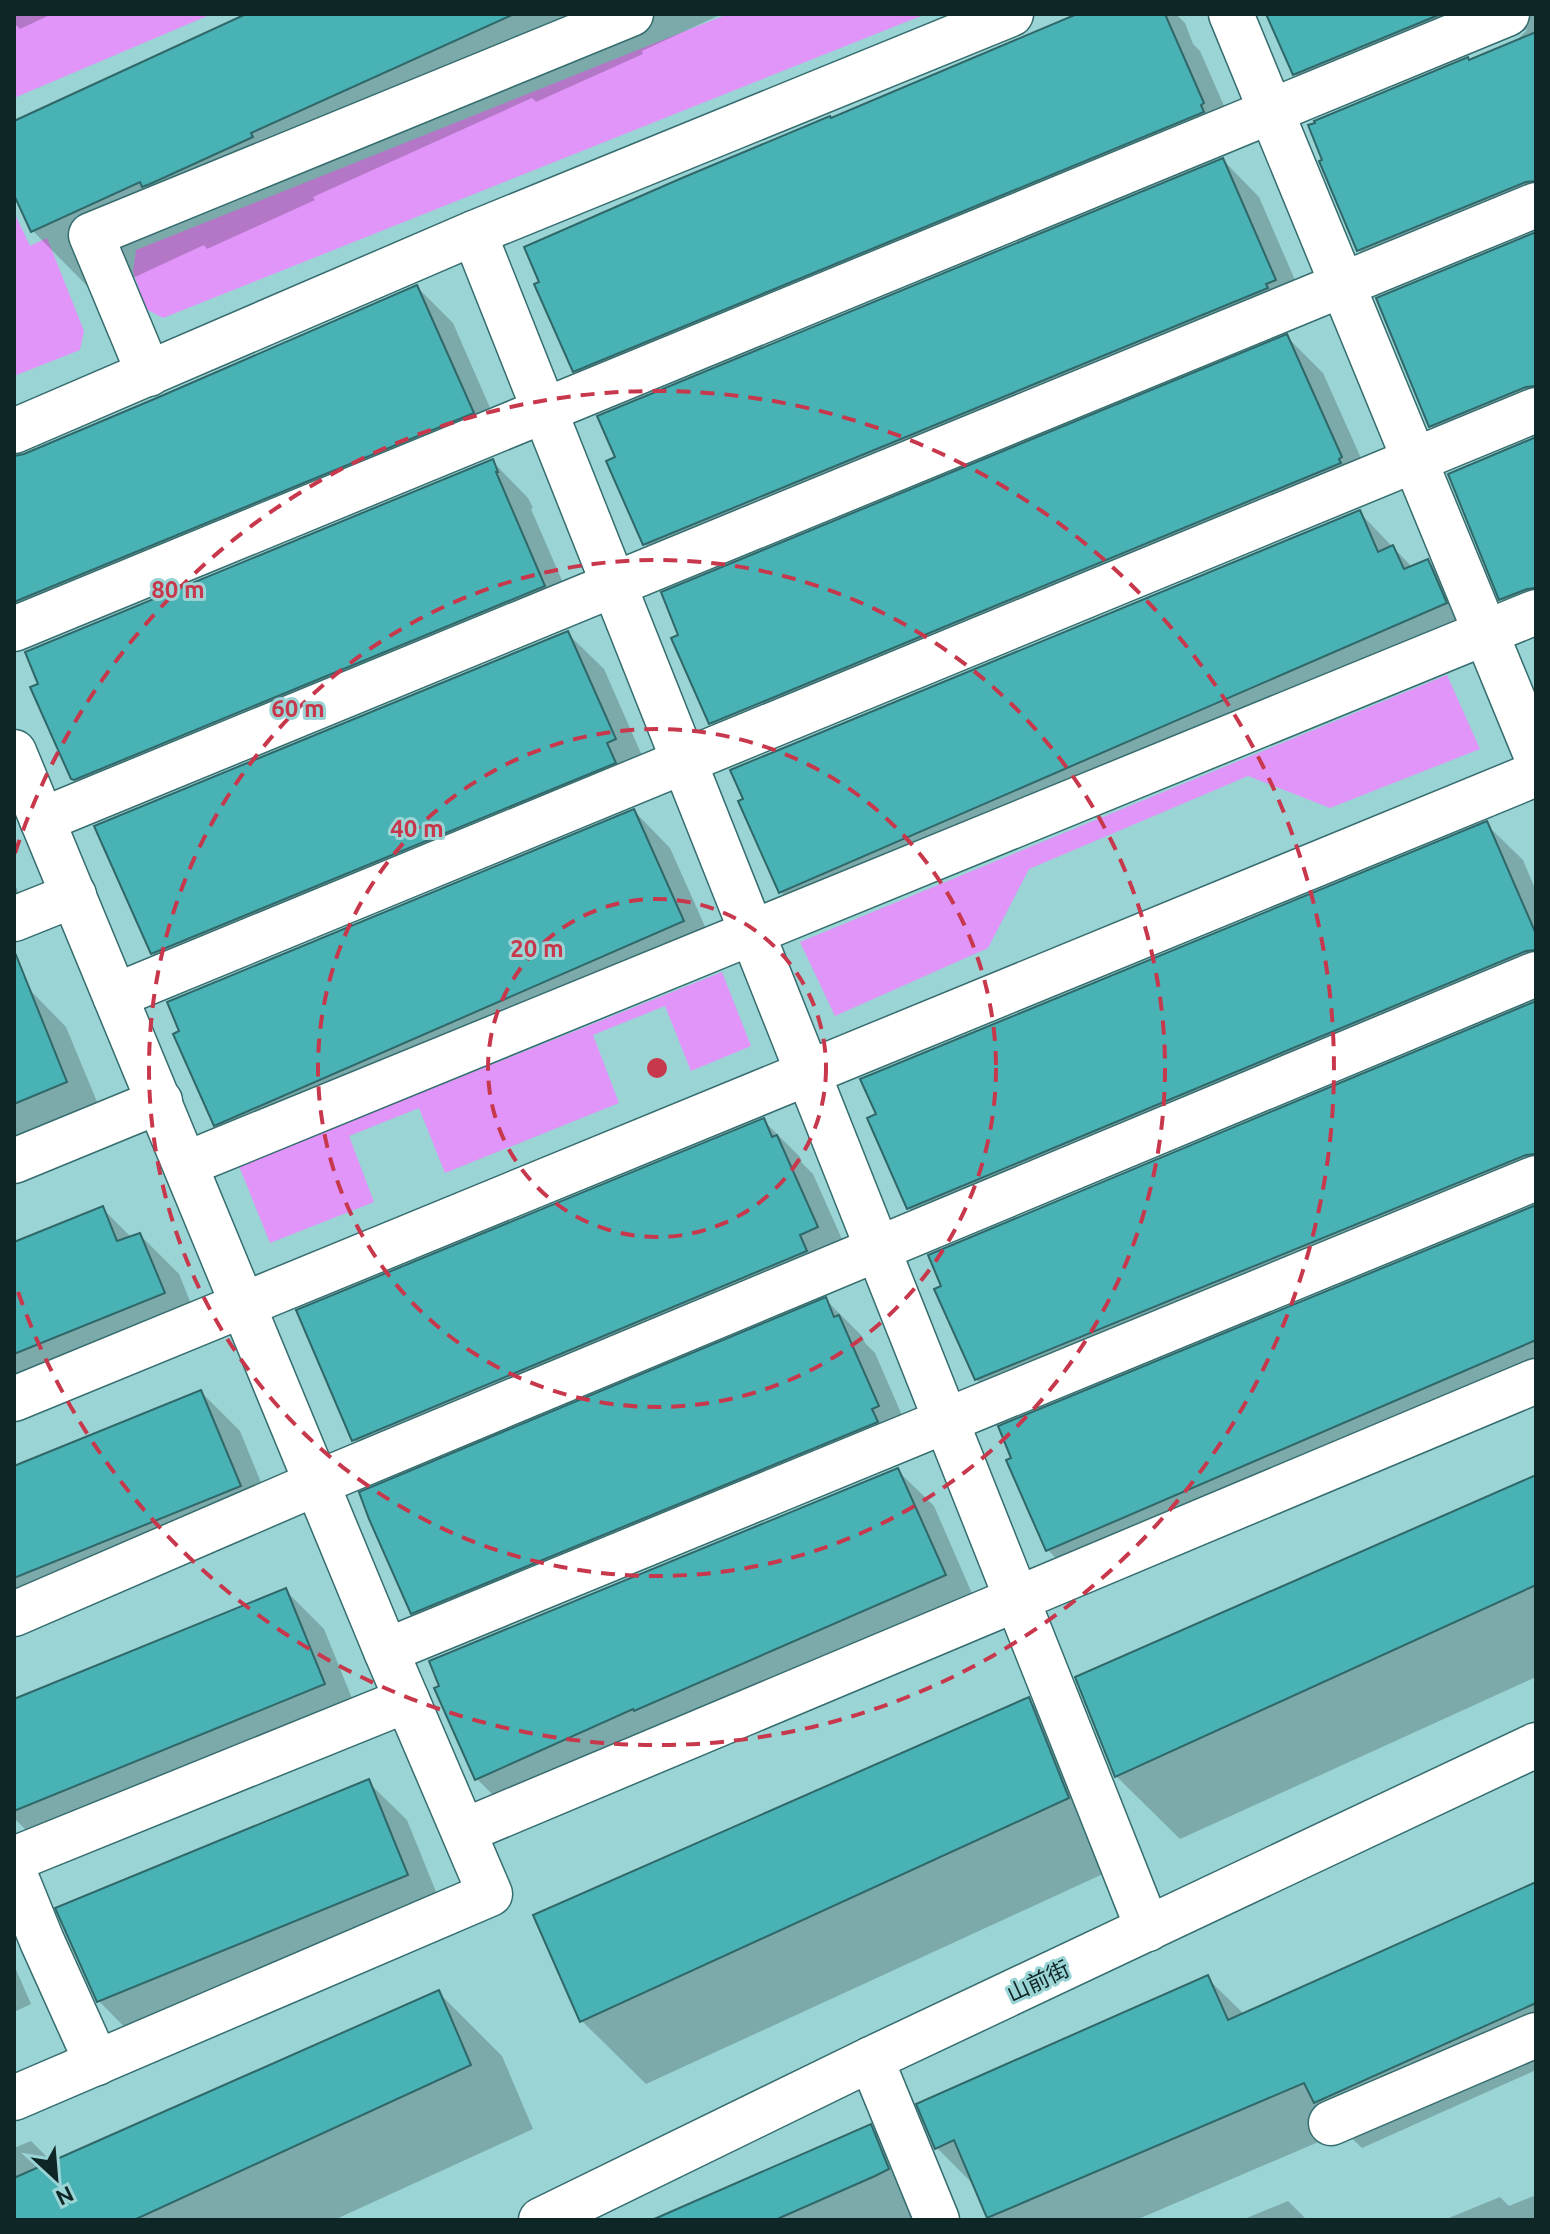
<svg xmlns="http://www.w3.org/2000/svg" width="1550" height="2234" font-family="Ubuntu,'Noto Sans SC',sans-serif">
  <rect width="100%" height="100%" fill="#9bd4d5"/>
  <g fill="#e195f9">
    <polygon points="14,14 212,14 14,98"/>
    <polygon points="728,14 926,14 163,318 146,309 133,272 136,250"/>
    <polygon points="14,212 30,246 47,238 84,331 80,350 14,376"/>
    <polygon points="1447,675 1480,749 1330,808 1248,776 1029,869 988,948 835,1016 800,942"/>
    <polygon points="722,972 751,1046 691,1071 665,1006 593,1035 619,1103 445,1173 419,1108 349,1136 374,1202 270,1243 239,1166"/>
  </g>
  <g fill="#0003">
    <polygon points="14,14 52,14 20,29 14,23"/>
    <polygon points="251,14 722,14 642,51 643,54 536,102 532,98 313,197 315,200 207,249 204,245 96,295 33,231 14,190 14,135"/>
    <polygon points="1083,14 1176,14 1185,23 1193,44 1200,51 1239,140 611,407 575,371"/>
    <polygon points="1269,14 1536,14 1536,229 1395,287 1359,250 1321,162 1325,161 1316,122 1518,39 1528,29 1331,110 1295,74"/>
    <polygon points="1223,160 1259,197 1311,317 1301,321 1303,325 681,581 645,544 609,462"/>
    <polygon points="1536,234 1536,434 1467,462 1431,426"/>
    <polygon points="417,287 453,323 508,449 44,641 14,618 14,458 24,456"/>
    <polygon points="1287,337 1323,373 1377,494 1374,495 1376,500 747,759 711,723"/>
    <polygon points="1536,439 1536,634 1501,599"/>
    <polygon points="492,461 528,498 533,508 531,509 580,622 109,815 73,778"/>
    <polygon points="1359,512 1413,568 1428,561 1464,598 1482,640 817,928 781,892"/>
    <polygon points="567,633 604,669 651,776 642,779 650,799 189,989 152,953"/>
    <polygon points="634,811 670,848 719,958 252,1161 215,1124"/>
    <polygon points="1486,824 1523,860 1536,891 1536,998 945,1245 909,1208 870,1119"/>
    <polygon points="14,882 27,914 14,919"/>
    <polygon points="28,988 66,1027 105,1121 14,1158 14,994"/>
    <polygon points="1536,1003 1536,1202 1013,1416 976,1379"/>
    <polygon points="763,1120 800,1157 802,1163 813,1174 853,1264 835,1271 842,1288 390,1476 354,1440"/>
    <polygon points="1536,1207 1536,1391 1084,1587 1048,1550 1009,1461"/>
    <polygon points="102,1208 132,1238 140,1235 179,1274 202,1331 14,1408 14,1245"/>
    <polygon points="826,1300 862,1336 865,1343 875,1353 914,1443 907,1446 912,1458 449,1649 412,1613"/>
    <polygon points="201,1392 240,1431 278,1524 14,1632 14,1469"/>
    <polygon points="897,1470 934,1506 980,1612 513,1815 477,1779"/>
    <polygon points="1536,1477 1536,1677 1180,1839 1116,1776"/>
    <polygon points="285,1590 324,1629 362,1723 47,1851 14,1818 14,1701"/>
    <polygon points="1028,1699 1092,1762 1131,1861 646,2084 582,2021"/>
    <polygon points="368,1782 407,1820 445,1914 137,2040 99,2001"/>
    <polygon points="1536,1884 1536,2070 1362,2148 1344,2131 1136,2220 992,2220 976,2187 937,2148 1207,1978 1245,2015"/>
    <polygon points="14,1965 31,2004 14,2012"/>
    <polygon points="438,1992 502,2056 533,2129 334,2220 14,2220 14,2148 31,2141 53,2163"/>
    <polygon points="870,2126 916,2172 924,2220 657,2220"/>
    <polygon points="1536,2195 1536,2220 1444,2220 1500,2197 1509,2206"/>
    <polygon points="1288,2201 1307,2220 1242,2220"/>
  </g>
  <g fill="#49b2b5" stroke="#306769" stroke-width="2">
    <polygon points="246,14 514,14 251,133 253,137 150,184 142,187 140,182 31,232 14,195 14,121"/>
    <polygon points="1077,14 1165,14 1204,103 1201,105 1204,112 573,372 534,284 539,282 524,247 682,178 830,116 831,118"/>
    <polygon points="1266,14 1441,14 1293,75"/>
    <polygon points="1536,32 1536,181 1526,182 1357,251 1319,161 1322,160 1308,125 1315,123 1314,121 1468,57 1469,60"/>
    <polygon points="1223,158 1276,280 1266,284 1268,288 643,545 606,461 615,457 597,416"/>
    <polygon points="1536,232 1536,386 1526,387 1429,427 1376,298"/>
    <polygon points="417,285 474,413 14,602 14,456 24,454 159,397"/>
    <polygon points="1287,334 1342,457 1339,459 1341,463 709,724 671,638 678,635 661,592"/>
    <polygon points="1536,437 1536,588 1527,589 1499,600 1448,474"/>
    <polygon points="493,459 498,472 496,472 545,586 74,780 71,779 30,687 38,684 25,652"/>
    <polygon points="1360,510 1378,552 1393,545 1404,569 1428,559 1447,603 779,893 738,801 743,799 730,770"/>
    <polygon points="568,631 616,739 607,743 616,763 151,954 94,826"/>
    <polygon points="634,809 684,921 214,1126 173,1034 179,1031 167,1002"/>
    <polygon points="1487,821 1536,934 1536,950 1526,951 907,1209 867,1118 876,1114 860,1079"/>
    <polygon points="16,955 67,1082 14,1104 14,956"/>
    <polygon points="1536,1001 1536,1154 1526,1155 975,1380 934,1289 941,1286 928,1255"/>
    <polygon points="764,1118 772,1137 777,1135 818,1227 800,1235 807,1251 352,1441 296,1310"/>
    <polygon points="1536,1205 1536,1340 1046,1551 1006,1460 1011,1458 998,1426"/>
    <polygon points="103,1206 117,1241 140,1233 165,1293 14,1354 14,1242"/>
    <polygon points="826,1297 834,1317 839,1315 879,1406 872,1409 878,1422 411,1614 369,1519 359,1492"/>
    <polygon points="201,1390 241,1486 14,1578 14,1466"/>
    <polygon points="898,1468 946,1575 634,1711 633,1709 475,1780 434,1688 439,1686 429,1661"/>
    <polygon points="1536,1475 1536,1585 1115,1777 1075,1677"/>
    <polygon points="286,1588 325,1684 14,1811 14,1699"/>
    <polygon points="1029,1697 1069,1798 580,2022 533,1915"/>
    <polygon points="369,1779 408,1875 97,2002 55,1908"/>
    <polygon points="1536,1882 1536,2003 1314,2103 1304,2083 987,2218 954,2140 935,2149 916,2104 1208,1975 1228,2020"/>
    <polygon points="439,1990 471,2065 134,2220 14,2220 14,2178"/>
    <polygon points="871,2124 889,2169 875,2176 775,2220 652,2220"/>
  </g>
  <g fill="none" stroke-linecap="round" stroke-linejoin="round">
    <g stroke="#366d6e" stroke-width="47">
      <g id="minor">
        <polyline points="1231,14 1536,755"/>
        <polyline points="474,233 1148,1929"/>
        <polyline points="149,374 91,235 631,14"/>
        <polyline points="14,431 474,233 1011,14"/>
        <polyline points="14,629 1507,14"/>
        <polyline points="14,752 386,1651 490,1894 14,2098"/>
        <polyline points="42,820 1536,205"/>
        <polyline points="14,919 74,895"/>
        <polyline points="115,996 1536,410"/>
        <polyline points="14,1161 160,1101"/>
        <polyline points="186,1164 1536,612"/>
        <polyline points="14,1399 1536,774"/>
        <polyline points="14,1614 317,1483 1536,974"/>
        <polyline points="386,1651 1536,1178"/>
        <polyline points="464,1831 1536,1381"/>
        <polyline points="14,1859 407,1700"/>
        <polyline points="14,1872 42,1941 97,2063"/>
        <polyline points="871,2059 937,2220"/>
        <polyline points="1331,2123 1536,2035"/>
        <polyline points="541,2220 871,2059 1536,1745"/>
      </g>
    </g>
    <use href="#minor" stroke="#fff" stroke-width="44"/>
  </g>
  <g fill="none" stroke="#c8384c" stroke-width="4" stroke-dasharray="14 10">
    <circle cx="657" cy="1068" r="169"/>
    <circle cx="657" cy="1068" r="339"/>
    <circle cx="657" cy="1068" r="508"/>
    <path d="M15 853A677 677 0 1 1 15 1283"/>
  </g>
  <g text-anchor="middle" stroke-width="6" stroke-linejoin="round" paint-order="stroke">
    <g font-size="22" fill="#0f2626" stroke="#9bd4d5">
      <text transform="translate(1038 1981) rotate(-25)" y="8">山前街</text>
    </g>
  </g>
  <circle cx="657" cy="1068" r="12" fill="#c8384c" stroke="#9bd4d5" stroke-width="4"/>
  <g font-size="24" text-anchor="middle" font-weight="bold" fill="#c8384c" stroke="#9bd4d5" stroke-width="6" stroke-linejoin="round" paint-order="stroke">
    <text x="178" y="598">80 m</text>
    <text x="298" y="717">60 m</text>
    <text x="417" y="837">40 m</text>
    <text x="537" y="957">20 m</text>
  </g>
  <rect width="1550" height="2234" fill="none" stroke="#0f2626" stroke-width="32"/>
  <g transform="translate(56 2178) rotate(154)" stroke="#9bd4d5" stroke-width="6" paint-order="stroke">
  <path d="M0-6L14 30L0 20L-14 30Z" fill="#0f2626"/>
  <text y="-12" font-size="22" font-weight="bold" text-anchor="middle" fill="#0f2626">N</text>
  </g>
</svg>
